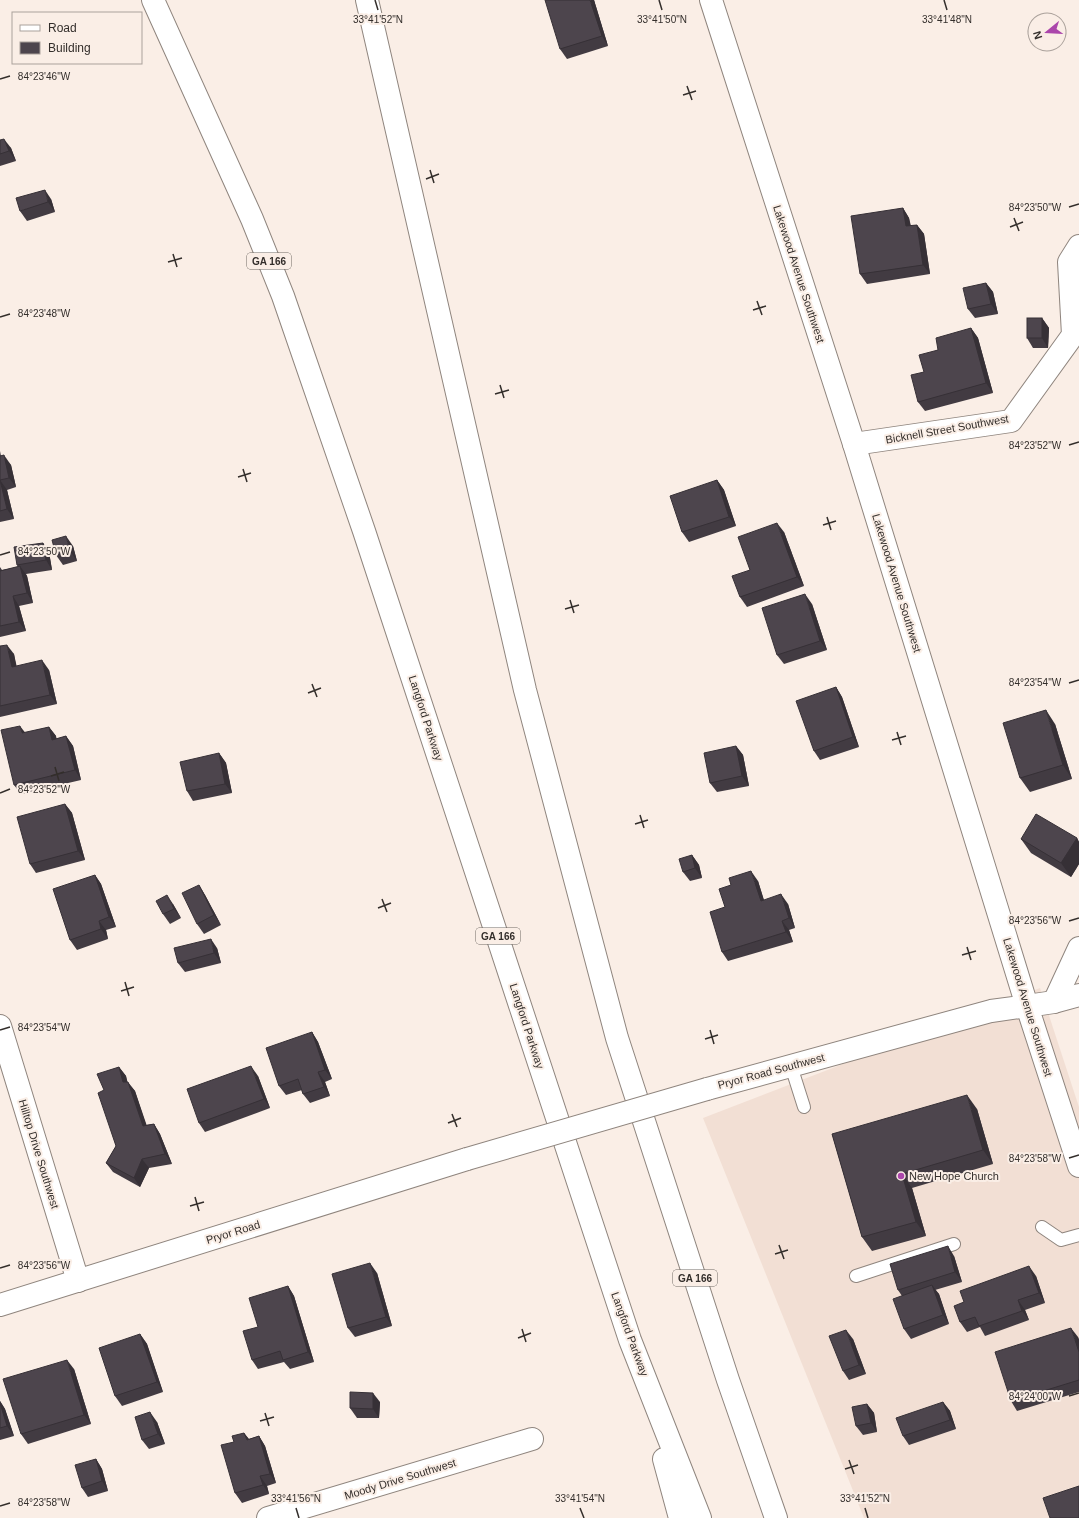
<svg xmlns="http://www.w3.org/2000/svg" width="1079" height="1518" font-family="Arial,sans-serif">
  <rect width="100%" height="100%" fill="#faeee6"/>
  <polygon fill="#f2dfd4" points="1040,988 1079,1107 1079,1518 864,1518 703,1118"/>
  <g fill="none" stroke-linecap="round" stroke-linejoin="round">
    <g stroke="#8f857e" stroke-width="14">
      <g id="lane">
        <polyline points="791,1066 804,1107"/>
        <polyline points="1042,1227 1061,1240 1079,1235"/>
        <polyline points="856,1276 954,1244"/>
      </g>
    </g>
    <g stroke="#8f857e" stroke-width="24">
      <g id="street">
        <polyline points="854,444 1011,421 1073,335 1069,262 1079,246"/>
        <polyline points="1079,995 1054,1002 1027,1006 1079,1166"/>
        <polyline points="1054,1002 1079,948"/>
        <polyline points="0,1026 78,1281"/>
        <polyline points="268,1518 532,1439"/>
      </g>
    </g>
    <g stroke="#8f857e" stroke-width="24">
      <g id="secondary">
        <polyline points="707,1089 991,1011 1027,1006 854,444 711,0"/>
        <polyline points="0,1305 467,1159"/>
      </g>
    </g>
    <g stroke="#8f857e" stroke-width="24">
      <g id="highway">
        <polyline points="153,0 252,219 283,296 364,531 630,1340 700,1518"/>
        <polyline points="367,0 525,690 617,1038 728,1380 776,1518"/>
        <polyline points="664,1459 680,1518"/>
      </g>
    </g>
    <use href="#lane" stroke="#fff" stroke-width="12"/>
    <use href="#street" stroke="#fff" stroke-width="22"/>
    <use href="#secondary" stroke="#fff" stroke-width="22"/>
    <use href="#highway" stroke="#fff" stroke-width="22"/>
    <g stroke="#8f857e" stroke-width="24" stroke-linecap="butt">
      <polyline id="secondary-bridge" points="467,1159 707,1089"/>
    </g>
    <use href="#secondary-bridge" stroke="#fff" stroke-width="22"/>
  </g>
  <g fill="#423b42">
    <polygon points="594,0 608,46 567,59 560,49"/>
    <polygon points="0,140 11,148 16,161 0,166"/>
    <polygon points="51,199 55,212 27,221 20,211"/>
    <polygon points="903,208 909,218 911,226 917,225 924,234 930,274 867,284 860,274"/>
    <polygon points="986,283 993,292 998,314 975,318 968,309"/>
    <polygon points="1042,318 1049,328 1048,348 1033,348 1027,338"/>
    <polygon points="971,328 978,338 993,393 925,411 918,402 924,372 938,350"/>
    <polygon points="0,451 1,456 11,465 16,487 7,490 14,519 0,522"/>
    <polygon points="717,480 724,490 736,526 689,542 682,532"/>
    <polygon points="784,532 804,586 747,607 740,597 750,570"/>
    <polygon points="43,543 49,552 52,570 26,574 27,576 33,603 19,606 26,631 0,637 0,567 2,570 18,567 17,565"/>
    <polygon points="73,546 77,561 63,565 56,555"/>
    <polygon points="812,604 827,650 784,664 777,655"/>
    <polygon points="0,646 14,654 16,666 49,670 57,704 0,717"/>
    <polygon points="836,687 842,697 859,747 820,760 814,751"/>
    <polygon points="1055,724 1072,779 1030,792 1020,778"/>
    <polygon points="49,727 56,736 56,739 66,736 73,746 81,780 21,794 14,785 25,733"/>
    <polygon points="736,746 743,755 749,786 717,792 710,783"/>
    <polygon points="219,753 226,763 232,793 193,801 187,791"/>
    <polygon points="65,804 72,813 85,860 36,873 30,864"/>
    <polygon points="1077,838 1079,842 1079,864 1071,877 1031,853 1021,839"/>
    <polygon points="692,855 699,865 702,878 690,881 683,872"/>
    <polygon points="95,875 101,884 116,927 106,930 108,939 77,950 70,940"/>
    <polygon points="758,881 764,900 788,904 795,928 789,930 793,942 728,961 722,952 725,907"/>
    <polygon points="199,885 205,895 221,925 204,934 197,924"/>
    <polygon points="173,904 181,918 170,924 163,914"/>
    <polygon points="217,948 221,963 185,972 178,963"/>
    <polygon points="312,1032 318,1042 332,1079 325,1082 330,1096 310,1103 303,1094 302,1090 286,1095 279,1086"/>
    <polygon points="119,1067 126,1076 127,1082 135,1091 146,1125 154,1124 160,1134 172,1164 149,1168 140,1187 113,1172 106,1163 116,1146 104,1090"/>
    <polygon points="258,1076 270,1108 205,1132 199,1123"/>
    <polygon points="977,1109 993,1164 912,1188 926,1236 872,1251 862,1237 832,1134"/>
    <polygon points="954,1256 962,1282 935,1290 939,1294 949,1324 911,1339 904,1329 902,1296 898,1290"/>
    <polygon points="377,1273 392,1326 355,1337 348,1328"/>
    <polygon points="1036,1276 1045,1303 1025,1310 1029,1320 985,1336 980,1327 967,1332 960,1322 964,1302"/>
    <polygon points="288,1286 294,1296 314,1362 290,1369 284,1362 258,1369 252,1360 258,1327"/>
    <polygon points="140,1334 147,1344 163,1392 122,1406 115,1396"/>
    <polygon points="1078,1337 1079,1340 1079,1392 1017,1411 1011,1401"/>
    <polygon points="853,1339 866,1374 849,1380 843,1371"/>
    <polygon points="74,1369 91,1424 28,1444 21,1434"/>
    <polygon points="0,1401 5,1409 14,1436 0,1440"/>
    <polygon points="380,1402 379,1418 357,1418 350,1408"/>
    <polygon points="943,1402 950,1411 956,1429 909,1445 903,1436"/>
    <polygon points="867,1404 874,1413 877,1432 863,1435 856,1426"/>
    <polygon points="157,1422 165,1444 149,1449 142,1440"/>
    <polygon points="244,1433 249,1439 259,1436 265,1446 276,1483 267,1486 269,1494 242,1503 235,1493 234,1442"/>
    <polygon points="96,1459 102,1469 108,1491 88,1497 82,1488"/>
  </g>
  <g fill="#363036">
    <polygon points="590,0 594,0 608,46 602,36"/>
    <polygon points="4,139 11,148 16,161 9,151"/>
    <polygon points="45,190 51,199 55,212 48,202"/>
    <polygon points="903,208 909,218 912,236 906,226"/>
    <polygon points="917,225 924,234 930,274 923,265"/>
    <polygon points="986,283 993,292 998,314 991,304"/>
    <polygon points="1042,318 1049,328 1048,348 1042,338"/>
    <polygon points="971,328 978,338 993,393 986,383"/>
    <polygon points="4,455 11,465 16,487 9,478"/>
    <polygon points="0,480 7,490 14,519 7,509"/>
    <polygon points="717,480 724,490 736,526 729,517"/>
    <polygon points="777,523 784,532 804,586 797,577"/>
    <polygon points="66,536 73,546 77,561 70,551"/>
    <polygon points="43,543 49,552 52,570 46,560"/>
    <polygon points="20,566 27,576 33,603 27,593"/>
    <polygon points="805,594 812,604 827,650 820,641"/>
    <polygon points="13,596 19,606 26,631 19,622"/>
    <polygon points="7,645 14,654 19,677 12,667"/>
    <polygon points="42,660 49,670 57,704 50,695"/>
    <polygon points="836,687 842,697 859,747 853,737"/>
    <polygon points="1046,710 1055,724 1072,779 1063,765"/>
    <polygon points="20,726 27,735 22,733"/>
    <polygon points="49,727 56,736 59,749 52,740"/>
    <polygon points="66,736 73,746 81,780 75,770"/>
    <polygon points="736,746 743,755 749,786 742,776"/>
    <polygon points="219,753 226,763 232,793 225,784"/>
    <polygon points="65,804 72,813 85,860 78,851"/>
    <polygon points="1077,838 1079,842 1079,864 1071,877 1061,863"/>
    <polygon points="692,855 699,865 702,878 695,868"/>
    <polygon points="751,871 758,881 767,911 761,901"/>
    <polygon points="95,875 101,884 116,927 109,917"/>
    <polygon points="199,885 205,895 221,925 214,915"/>
    <polygon points="781,894 788,904 795,928 789,918"/>
    <polygon points="167,895 173,904 181,918 174,909"/>
    <polygon points="99,921 106,930 108,939 101,929"/>
    <polygon points="782,921 789,930 793,942 786,932"/>
    <polygon points="211,939 217,948 221,963 214,953"/>
    <polygon points="312,1032 318,1042 332,1079 325,1070"/>
    <polygon points="251,1066 258,1076 270,1108 264,1099"/>
    <polygon points="119,1067 126,1076 130,1092 123,1082"/>
    <polygon points="318,1072 325,1082 330,1096 324,1087"/>
    <polygon points="128,1082 135,1091 150,1135 143,1126"/>
    <polygon points="967,1095 977,1109 993,1164 983,1150"/>
    <polygon points="154,1124 160,1134 172,1164 165,1154"/>
    <polygon points="142,1159 149,1168 140,1187 134,1178"/>
    <polygon points="902,1174 912,1188 926,1236 916,1222"/>
    <polygon points="948,1246 954,1256 962,1282 955,1272"/>
    <polygon points="370,1263 377,1273 392,1326 386,1317"/>
    <polygon points="1029,1266 1036,1276 1045,1303 1039,1293"/>
    <polygon points="932,1285 939,1294 949,1324 943,1315"/>
    <polygon points="288,1286 294,1296 314,1362 308,1352"/>
    <polygon points="1018,1300 1025,1310 1029,1320 1022,1311"/>
    <polygon points="1071,1328 1078,1337 1079,1340 1079,1352"/>
    <polygon points="846,1330 853,1339 866,1374 859,1365"/>
    <polygon points="140,1334 147,1344 163,1392 157,1382"/>
    <polygon points="67,1360 74,1369 91,1424 84,1415"/>
    <polygon points="373,1393 380,1402 379,1418 373,1409"/>
    <polygon points="0,1401 5,1409 14,1436 7,1426 0,1403"/>
    <polygon points="943,1402 950,1411 956,1429 950,1420"/>
    <polygon points="867,1404 874,1413 877,1432 871,1423"/>
    <polygon points="150,1412 157,1422 165,1444 158,1434"/>
    <polygon points="244,1433 251,1442 247,1440"/>
    <polygon points="259,1436 265,1446 276,1483 270,1474"/>
    <polygon points="96,1459 102,1469 108,1491 102,1481"/>
    <polygon points="260,1476 267,1486 269,1494 263,1485"/>
  </g>
  <g fill="#4d454d" stroke="#363036">
    <polygon points="545,0 590,0 602,36 560,49"/>
    <polygon points="4,139 9,151 0,154 0,140"/>
    <polygon points="45,190 48,202 20,211 16,198"/>
    <polygon points="903,208 906,226 917,225 923,265 860,274 851,216"/>
    <polygon points="986,283 991,304 968,309 963,288"/>
    <rect x="1027" y="318" width="15" height="20"/>
    <polygon points="971,328 986,383 918,402 911,375 924,372 919,355 938,350 936,338"/>
    <polygon points="4,455 9,478 0,480 7,509 0,511 0,456"/>
    <polygon points="717,480 729,517 682,532 670,496"/>
    <polygon points="777,523 797,577 740,597 732,576 750,570 738,537"/>
    <polygon points="66,536 70,551 56,555 52,540"/>
    <polygon points="43,543 46,560 17,565 14,547"/>
    <polygon points="20,566 27,593 13,596 19,622 0,626 0,571"/>
    <polygon points="805,594 820,641 777,655 762,608"/>
    <polygon points="7,645 12,667 42,660 50,695 0,706 0,646"/>
    <polygon points="836,687 853,737 814,751 796,701"/>
    <polygon points="1046,710 1063,765 1020,778 1003,723"/>
    <polygon points="20,726 22,733 49,727 52,740 66,736 75,770 14,785 1,730"/>
    <polygon points="736,746 742,776 710,783 704,753"/>
    <polygon points="219,753 225,784 187,791 180,762"/>
    <polygon points="65,804 78,851 30,864 17,817"/>
    <polygon points="1036,814 1077,838 1061,863 1021,839"/>
    <polygon points="692,855 695,868 683,872 679,859"/>
    <polygon points="751,871 761,901 781,894 789,918 782,921 786,932 722,952 710,912 725,907 719,889 731,885 729,878"/>
    <polygon points="95,875 109,917 99,921 101,929 70,940 53,889"/>
    <polygon points="199,885 214,915 197,924 182,893"/>
    <polygon points="167,895 174,909 163,914 156,901"/>
    <polygon points="211,939 214,953 178,963 174,948"/>
    <polygon points="312,1032 325,1070 318,1072 324,1087 303,1094 298,1079 279,1086 266,1048"/>
    <polygon points="251,1066 264,1099 199,1123 187,1089"/>
    <polygon points="119,1067 123,1082 128,1082 143,1126 154,1124 165,1154 142,1159 134,1178 106,1163 116,1146 98,1093 104,1090 97,1074"/>
    <polygon points="967,1095 983,1150 902,1174 916,1222 862,1237 832,1134"/>
    <polygon points="948,1246 955,1272 898,1290 890,1264"/>
    <polygon points="370,1263 386,1317 348,1328 332,1274"/>
    <polygon points="1029,1266 1039,1293 1018,1300 1022,1311 979,1326 975,1317 960,1322 954,1306 964,1302 960,1291"/>
    <polygon points="932,1285 943,1315 904,1329 893,1299"/>
    <polygon points="288,1286 308,1352 283,1360 280,1351 252,1360 243,1331 258,1327 249,1298"/>
    <polygon points="1071,1328 1079,1352 1079,1380 1011,1401 995,1352"/>
    <polygon points="846,1330 859,1365 843,1371 829,1336"/>
    <polygon points="140,1334 157,1382 115,1396 99,1348"/>
    <polygon points="67,1360 84,1415 21,1434 3,1379"/>
    <polygon points="350,1392 373,1393 373,1409 350,1408"/>
    <polygon points="943,1402 950,1420 903,1436 896,1418"/>
    <polygon points="0,1403 7,1426 0,1428"/>
    <polygon points="867,1404 871,1423 856,1426 852,1407"/>
    <polygon points="150,1412 158,1434 142,1440 135,1417"/>
    <polygon points="244,1433 247,1440 259,1436 270,1474 260,1476 263,1485 235,1493 221,1445 234,1442 232,1436"/>
    <polygon points="96,1459 102,1481 82,1488 75,1465"/>
    <polygon points="1079,1486 1079,1518 1050,1518 1043,1498"/>
  </g>
  <path fill="none" stroke="#332e2b" stroke-width="1.5" d="M375 0 378 10M659 0 662 10M944 0 947 10M0 79 10 76M687 86 692 100M683 95 696 91M430 170 434 183M426 179 439 174M1069 207 1079 204M1014 218 1019 231M1010 227 1023 222M173 254 177 267M168 262 182 258M757 301 762 315M753 310 766 306M0 317 10 314M500 385 504 398M495 394 509 390M1069 445 1079 442M243 469 247 482M238 477 251 473M827 517 831 530M823 525 836 521M0 555 10 552M570 600 574 613M565 609 579 605M1069 683 1079 680M312 684 317 697M308 693 321 688M897 732 901 745M892 740 906 736M55 767 59 781M51 776 64 772M0 793 10 789M640 815 644 828M635 824 648 820M382 899 387 912M378 908 391 903M1069 921 1079 918M967 947 971 960M962 955 976 951M125 982 129 996M121 991 134 987M0 1030 10 1027M710 1030 714 1044M705 1039 718 1035M452 1114 457 1127M448 1123 461 1118M1069 1158 1079 1155M195 1197 199 1211M190 1206 204 1202M779 1245 784 1259M775 1254 788 1250M0 1268 10 1265M522 1329 526 1342M518 1338 531 1333M1069 1396 1079 1393M265 1413 269 1426M260 1421 274 1417M849 1460 854 1474M845 1469 858 1465M0 1506 10 1503M296 1508 299 1518M580 1508 584 1518M865 1508 868 1518"/>
  <circle fill="#ab46ab" stroke="#faeee6" stroke-width="1.5" cx="901" cy="1176" r="4"/>
  <g text-anchor="middle" stroke-width="4" stroke-linejoin="round" paint-order="stroke">
    <g fill="#faeee6" stroke="#6f6863" stroke-width="1">
      <rect x="247" y="253" width="44" height="16" rx="3"/>
      <rect x="476" y="928" width="44" height="16" rx="3"/>
      <rect x="673" y="1270" width="44" height="16" rx="3"/>
    </g>
    <g font-size="10" font-weight="bold" fill="#332e2b">
      <text x="269" y="265">GA 166</text>
      <text x="498" y="940">GA 166</text>
      <text x="695" y="1282">GA 166</text>
    </g>
    <g font-size="11" fill="#332e2b" stroke="#faeee6">
      <text transform="translate(799 274) rotate(72)" y="4">Lakewood Avenue Southwest</text>
      <text transform="translate(947 429) rotate(-10)" y="4">Bicknell Street Southwest</text>
      <text transform="translate(897 583) rotate(73)" y="4">Lakewood Avenue Southwest</text>
      <text transform="translate(426 718) rotate(72)" y="4">Langford Parkway</text>
      <text transform="translate(1028 1007) rotate(73)" y="4">Lakewood Avenue Southwest</text>
      <text transform="translate(527 1026) rotate(72)" y="4">Langford Parkway</text>
      <text transform="translate(771 1071) rotate(-15)" y="4">Pryor Road Southwest</text>
      <text transform="translate(39 1154) rotate(73)" y="4">Hilltop Drive Southwest</text>
      <text transform="translate(233 1232) rotate(-17)" y="4">Pryor Road</text>
      <text transform="translate(630 1334) rotate(70)" y="4">Langford Parkway</text>
      <text transform="translate(400 1479) rotate(-17)" y="4">Moody Drive Southwest</text>
    </g>
    <g font-size="11" fill="#332e2b" stroke="#faeee6" text-anchor="start">
      <text x="909" y="1180">New Hope Church</text>
    </g>
  </g>
  <g font-size="10" text-anchor="middle" fill="#332e2b" stroke="#faeee6" stroke-width="4" stroke-linejoin="round" paint-order="stroke">
    <text x="378" y="23">33°41'52"N</text>
    <text x="662" y="23">33°41'50"N</text>
    <text x="947" y="23">33°41'48"N</text>
    <text x="44" y="80">84°23'46"W</text>
    <text x="1035" y="211">84°23'50"W</text>
    <text x="44" y="317">84°23'48"W</text>
    <text x="1035" y="449">84°23'52"W</text>
    <text x="44" y="555">84°23'50"W</text>
    <text x="1035" y="686">84°23'54"W</text>
    <text x="44" y="793">84°23'52"W</text>
    <text x="1035" y="924">84°23'56"W</text>
    <text x="44" y="1031">84°23'54"W</text>
    <text x="1035" y="1162">84°23'58"W</text>
    <text x="44" y="1269">84°23'56"W</text>
    <text x="1035" y="1400">84°24'00"W</text>
    <text x="296" y="1502">33°41'56"N</text>
    <text x="580" y="1502">33°41'54"N</text>
    <text x="865" y="1502">33°41'52"N</text>
    <text x="44" y="1506">84°23'58"W</text>
  </g>
  <rect x="12" y="12" width="130" height="52" fill="#faeee6" stroke="#aaa19b"/>
  <rect x="20" y="25" width="20" height="6" fill="#ffffff" stroke="#aaa19b"/>
  <text x="48" y="32" font-size="12" fill="#332e2b">Road</text>
  <rect x="20" y="42" width="20" height="12" fill="#4d454d" stroke="#aaa19b"/>
  <text x="48" y="52" font-size="12" fill="#332e2b">Building</text>
  <g transform="translate(1047 32) rotate(252)"><circle r="19" fill="#faeee6" stroke="#aaa19b"/>
  <path d="M0-3L7 15L0 10L-7 15Z" fill="#ab46ab"/>
  <text y="-6" font-size="11" font-weight="bold" text-anchor="middle" fill="#332e2b">N</text>
  </g>
</svg>
